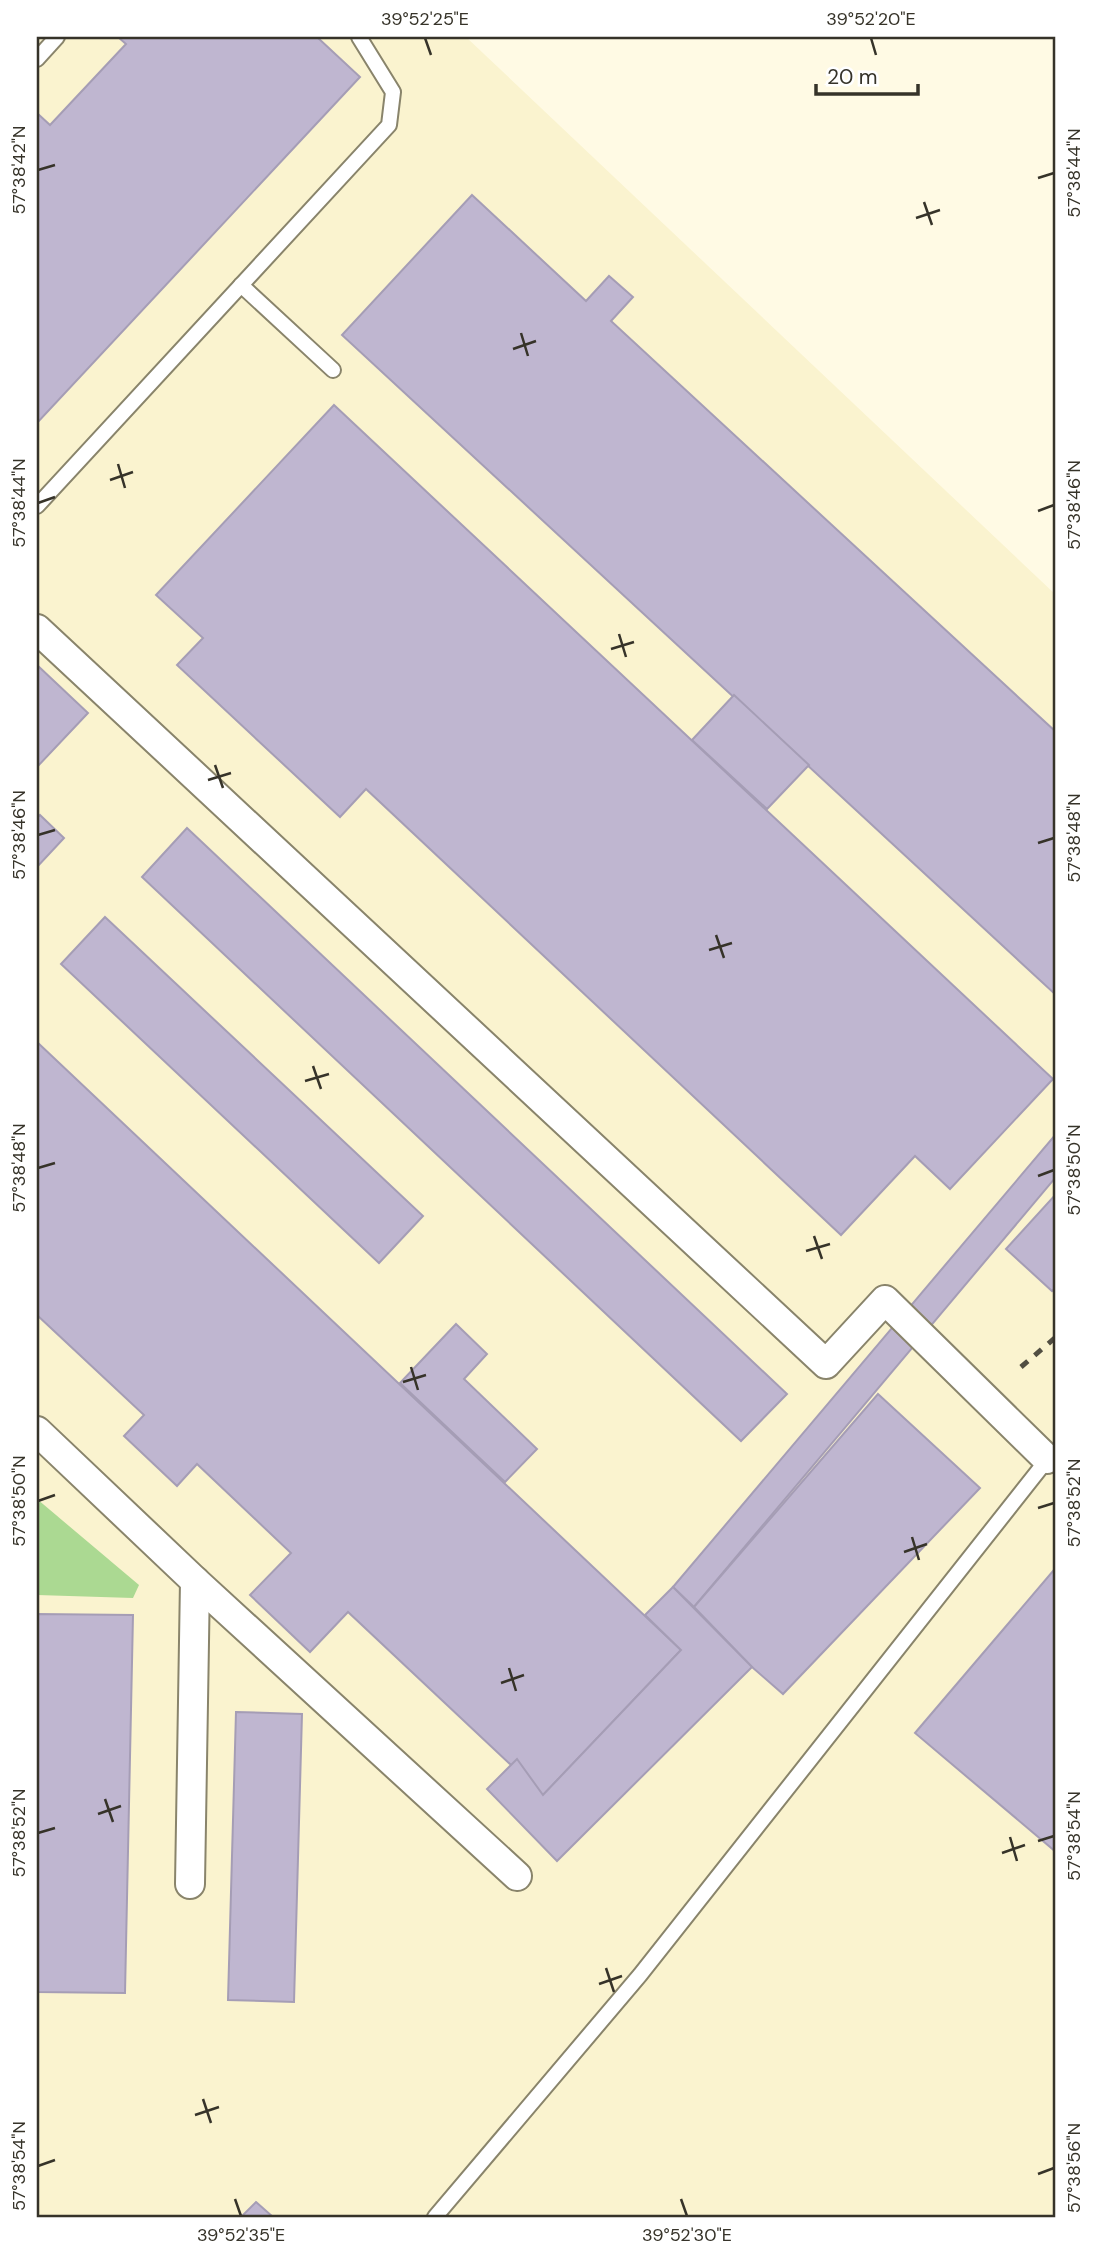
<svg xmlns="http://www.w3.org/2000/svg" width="1093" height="2254" font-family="'DM Sans',sans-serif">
  <rect width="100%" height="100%" fill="#fffae4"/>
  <polygon fill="#faf3cf" points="37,37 466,37 1056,595 1056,2217 37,2217"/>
  <polygon fill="#abd992" points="37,1499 139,1585 133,1598 37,1595"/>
  <g fill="#bfb6d0" stroke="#a59db5" stroke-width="2">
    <polygon points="118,37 317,37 360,77 37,423 37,113 50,125 126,44"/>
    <polygon points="472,195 586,301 609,276 633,297 611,321 1056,732 1056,995 342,335"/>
    <polygon points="334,405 1053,1079 950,1189 915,1156 841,1235 366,789 340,817 177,665 203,638 156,595"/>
    <polygon points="37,665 88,713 37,767"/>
    <polygon points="734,695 809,765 767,809 692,740"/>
    <polygon points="40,815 64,838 37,867 37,818"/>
    <polygon points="187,828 787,1394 741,1441 142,877"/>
    <polygon points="105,917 423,1216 379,1263 61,964"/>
    <polygon points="37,1042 681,1650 543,1795 348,1612 310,1652 250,1595 291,1553 197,1464 177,1486 124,1436 144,1415 37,1315"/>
    <polygon points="1056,1134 1056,1177 694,1607 673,1587"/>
    <polygon points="1056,1194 1056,1287 1052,1291 1006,1249"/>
    <polygon points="456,1324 487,1354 464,1379 537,1449 505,1482 400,1383"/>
    <polygon points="878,1394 980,1488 783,1694 752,1667 694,1607"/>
    <polygon points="1053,1571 1056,1574 1056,1852 915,1733"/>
    <polygon points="673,1587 752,1667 557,1861 487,1789 517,1759 543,1795 681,1650 645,1615"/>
    <polygon points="37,1614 133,1615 125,1993 37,1992"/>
    <polygon points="236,1712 302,1714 294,2002 228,2000"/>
    <polygon points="256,2202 273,2217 241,2217"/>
  </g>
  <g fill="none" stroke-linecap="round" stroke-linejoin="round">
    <g stroke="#89846b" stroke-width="18">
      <g id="service">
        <polyline points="37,59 57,37"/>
        <polyline points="241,285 333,370"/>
        <polyline points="37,506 389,125 393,92 359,37"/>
        <polyline points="435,2217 640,1975 1050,1456"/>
      </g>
    </g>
    <g stroke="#89846b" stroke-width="32">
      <g id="minor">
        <polyline points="37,629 826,1364 885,1300 1047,1459"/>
        <polyline points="37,1431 195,1581 517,1876"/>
        <polyline points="190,1884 195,1581"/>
      </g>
    </g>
    <use href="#service" stroke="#fff" stroke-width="14"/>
    <use href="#minor" stroke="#fff" stroke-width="28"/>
    <polyline stroke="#514e42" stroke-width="5" stroke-dasharray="9 9" stroke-linecap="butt" points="1021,1367 1056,1337"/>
  </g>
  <path fill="none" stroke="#363329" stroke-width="2.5" d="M425 38 431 55M871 38 876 55M38 170 55 165M1038 178 1054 173M924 202 932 225M916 218 940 210M521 333 528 356M513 349 536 341M118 464 125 488M110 480 133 472M38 503 55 497M1038 511 1054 505M619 634 626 657M611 649 634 642M215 765 223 788M208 780 231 773M38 835 55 830M1038 843 1054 838M716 935 724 958M709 950 732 943M313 1066 321 1089M305 1081 329 1074M38 1168 55 1163M1038 1176 1054 1170M814 1236 822 1259M806 1251 830 1244M411 1367 418 1390M403 1382 426 1375M38 1501 55 1495M1038 1508 1054 1503M912 1537 919 1560M904 1552 927 1544M509 1668 516 1691M501 1683 524 1675M105 1799 113 1822M98 1814 121 1806M38 1833 55 1828M1010 1837 1017 1861M1038 1841 1054 1836M1002 1853 1025 1845M606 1968 614 1992M599 1984 622 1976M203 2099 211 2123M195 2115 219 2107M38 2166 55 2160M1038 2174 1054 2168M235 2199 241 2216M681 2199 687 2216"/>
  <rect width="1093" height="2254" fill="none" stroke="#ffffff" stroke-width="77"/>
  <path d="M816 84v10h102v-10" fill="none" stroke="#363329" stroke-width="3.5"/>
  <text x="827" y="84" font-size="21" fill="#363329" stroke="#ffffff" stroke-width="5" paint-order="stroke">20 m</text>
  <rect x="38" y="38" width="1016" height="2178" fill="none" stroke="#363329" stroke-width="2.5"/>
  <g font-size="18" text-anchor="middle" fill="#363329">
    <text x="425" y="25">39°52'25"E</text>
    <text x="871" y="25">39°52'20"E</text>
    <text transform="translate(19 170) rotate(-90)" y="6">57°38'42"N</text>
    <text transform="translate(1074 173) rotate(-90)" y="6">57°38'44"N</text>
    <text transform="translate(19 503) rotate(-90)" y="6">57°38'44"N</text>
    <text transform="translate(1074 505) rotate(-90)" y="6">57°38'46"N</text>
    <text transform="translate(19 835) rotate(-90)" y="6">57°38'46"N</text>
    <text transform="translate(1074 838) rotate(-90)" y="6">57°38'48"N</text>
    <text transform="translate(19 1168) rotate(-90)" y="6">57°38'48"N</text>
    <text transform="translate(1074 1170) rotate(-90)" y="6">57°38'50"N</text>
    <text transform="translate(19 1501) rotate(-90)" y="6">57°38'50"N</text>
    <text transform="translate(1074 1503) rotate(-90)" y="6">57°38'52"N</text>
    <text transform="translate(19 1833) rotate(-90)" y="6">57°38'52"N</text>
    <text transform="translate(1074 1836) rotate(-90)" y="6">57°38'54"N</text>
    <text transform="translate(19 2166) rotate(-90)" y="6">57°38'54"N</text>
    <text transform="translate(1074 2168) rotate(-90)" y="6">57°38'56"N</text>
    <text x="241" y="2241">39°52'35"E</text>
    <text x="687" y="2241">39°52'30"E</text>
  </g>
</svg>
